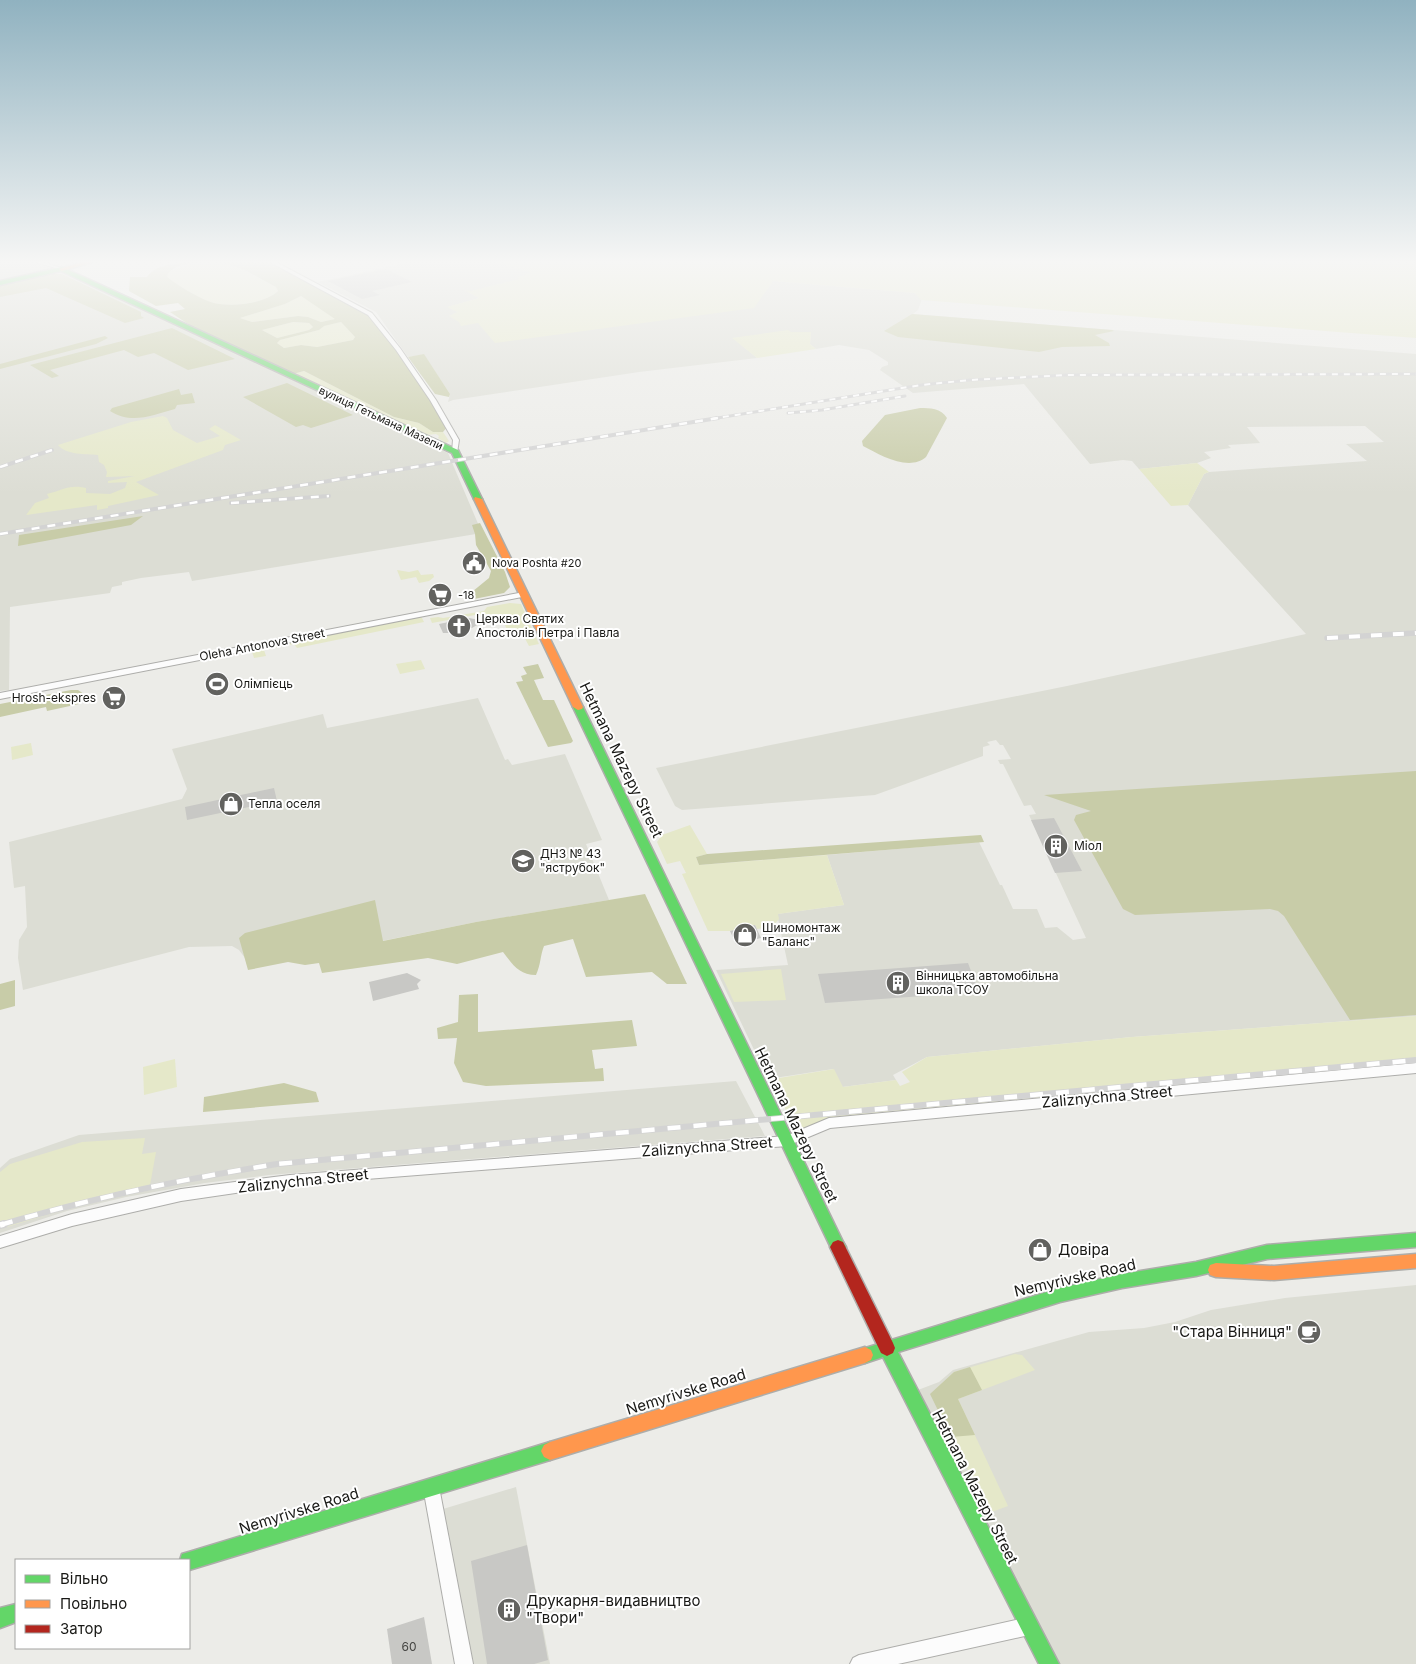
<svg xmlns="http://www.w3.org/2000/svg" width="1416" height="1664" font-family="Inter,sans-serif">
  <rect width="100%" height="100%" fill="#ecece8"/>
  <g fill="#dcddd4">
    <polygon points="0,261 29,261 53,269 0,282"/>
    <polygon points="415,261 493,261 533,273 518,278 520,279 468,292 479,298 448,307 458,312 450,316 772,281 915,293 922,299 918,310 913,314 1416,354 1416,1016 1132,1037 927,1057 893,1075 896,1080 842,1087 833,1069 768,1079 716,970 788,965 777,914 844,905 827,855 979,842 1000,885 1002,885 1013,909 1037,909 1045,928 1057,927 1073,940 1086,938 1029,815 1036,814 1031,805 1024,806 1003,764 1000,764 998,760 1011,759 1003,745 1000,745 996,740 987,742 990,745 983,747 983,756 875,795 682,810 675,806 656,768 1067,686 1306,634 1188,505 1204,474 1209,472 1367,461 1346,444 1384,442 1365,426 1247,427 1260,443 1228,445 1231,448 1204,452 1211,458 1197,463 1139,469 1132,461 1123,460 1090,464 1024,384 913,393 880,370 882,367 888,365 888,362 869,350 839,345 816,349 810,344 811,332 733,338 757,358 639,372 453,400 448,402 450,394 424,355 408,357 376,312 318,282"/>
    <polygon points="64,273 448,453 482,533 192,581 189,572 141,578 122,582 122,585 112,587 110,593 10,607 9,690 0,691 0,285 50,274"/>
    <polygon points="478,698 505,760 508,759 512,765 565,754 602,840 586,844 609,900 476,922 248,968 245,958 239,950 232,946 189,947 23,990 18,958 19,940 27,927 25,886 14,888 9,842 182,799 187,789 172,749 323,714 327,728"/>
    <polygon points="736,1081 765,1136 269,1175 205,1183 126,1197 67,1211 0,1233 0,1168 10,1159 79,1135"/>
    <polygon points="1416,1285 1416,1664 1049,1664 910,1393 939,1382 953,1370 1089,1332 1144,1328 1175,1322 1211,1310 1285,1298"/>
    <polygon points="516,1487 550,1664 464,1664 437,1518 443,1509"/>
  </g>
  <g fill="#e5e8c9">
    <polygon points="493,261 1416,261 1416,338 921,300 915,293 773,281 754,308 495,343 478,323 461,326 459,322 449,316 457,312 447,307 479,298 464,290 471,291 519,279 517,277 532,273"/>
    <path d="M225 262 236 266 276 287 278 291C264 304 232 307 214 303 202 300 177 285 166 277L170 271 191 264Z"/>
    <polygon points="301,296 336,319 321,322 308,317 298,316 252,322 240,318 285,304"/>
    <polygon points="293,322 309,323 313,327 309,330 277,338 262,330"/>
    <polygon points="341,322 355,337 353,340 317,347 301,345 284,348 277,343 280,340 319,330 323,326"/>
    <polygon points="788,330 791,332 811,332 810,344 816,349 757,358 732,338"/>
    <polygon points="304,371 394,417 419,423 433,432 443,432 449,441 446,443 438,438 439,436 436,434 427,435 293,374"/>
    <path d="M163 416 167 418 173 430 197 443 220 436 209 429 215 425 241 440 225 445 223 450 136 482 159 495 108 506V508L97 510V505L26 515 35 503 49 498 47 494C63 490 69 484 86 488V493L110 494 125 488 127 482 108 483V481L135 476 106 477 107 472 104 465 99 462 98 455C86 454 66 455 58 445L131 422Z"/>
    <polygon points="1197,463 1209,472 1204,474 1188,505 1171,506 1139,469"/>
    <polygon points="397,570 409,572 418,570 421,575 433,574 434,577 429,581 419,583 416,577 401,580"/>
    <polygon points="510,603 521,604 539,644 529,646 523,635 511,637 499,614 479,617 475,615 432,623 430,618 438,617 443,618 484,611 487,607"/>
    <polygon points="421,616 424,622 297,648 294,644 264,650 266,656 254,658 252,652 259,647"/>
    <polygon points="421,660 425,669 400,674 396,664"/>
    <polygon points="31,743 33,755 12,760 11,747"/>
    <polygon points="690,825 707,854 696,857 699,865 827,855 844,905 778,914 779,919 772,927 757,929 755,925 730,931 708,931 682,874 686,873 680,861 667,864 657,842 662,835"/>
    <polygon points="781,969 786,1000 734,1002 721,974"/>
    <polygon points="1416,1016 1416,1068 829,1123 797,1137 773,1079 834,1069 843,1087 896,1080 900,1086 910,1082 902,1072 927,1057 1132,1037"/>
    <polygon points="175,1059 177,1087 144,1095 143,1067"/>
    <polygon points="145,1138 142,1154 156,1152 150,1185 72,1203 0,1224 0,1172 10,1164 82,1142"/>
    <polygon points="151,1187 151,1190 74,1207 0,1229 0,1226 74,1204"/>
    <polygon points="1015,1354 1022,1355 1035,1370 958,1399 1008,1506 989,1513 931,1394 954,1372"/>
  </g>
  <g fill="#c8cca8" fill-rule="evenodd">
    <path d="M197 261H270L370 314 402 354 448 426 443 432H433L419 423 394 417 304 371 293 374 194 328 170 312 185 309 178 303 156 306 129 291 130 277H147C157 262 181 264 197 261ZM209 262C236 262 253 275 276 287L278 291C264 304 232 307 214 303 202 300 177 285 167 277 170 263 197 263 209 262ZM301 296 335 319 321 322 308 317 298 316 252 322 240 318 285 304ZM293 322 309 323 313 327 309 330 277 338 262 330ZM341 322 355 337 353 340 317 347 301 345 284 348 277 343 280 340 319 330 324 326Z"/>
    <polygon points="50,274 62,274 141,312 141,316 144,318 125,323 46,288 0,297 0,285"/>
    <polygon points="912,314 1112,330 1114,331 1095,335 1109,343 1110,346 1062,347 1039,352 898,337 884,331"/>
    <polygon points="172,328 235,359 188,370 154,353 138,357 124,350 50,370 59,376 52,378 30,365"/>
    <polygon points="105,336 108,338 96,344 0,369 0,364"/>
    <polygon points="424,354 450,394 449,397 435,394 408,357"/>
    <polygon points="287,383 353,415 311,428 303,425 296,427 243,397"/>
    <path d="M179 389 181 395 192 393 195 403 177 405 175 409C152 415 132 425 110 411L112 408Z"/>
    <path d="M920 408C930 408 941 408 947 418L926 457C909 472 880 455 863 446L862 441 885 415Z"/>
    <polygon points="143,516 131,525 18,546 19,535"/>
    <polygon points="480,523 505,572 510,587 504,593 469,600 467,596 489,578 491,571 476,545 475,534 472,525"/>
    <polygon points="538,664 544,678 534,680 543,700 554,700 573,741 571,743 548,747 516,682 523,681 521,676 527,674 523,667"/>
    <polygon points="71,690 78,690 84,694 79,704 47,711 46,707 0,717 0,704"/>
    <polygon points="1416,771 1416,1015 1350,1020 1284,916 1278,911 1270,909 1135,915 1123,909 1074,820 1076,815 1091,811 1044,795"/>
    <polygon points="981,835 984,842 699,865 696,857 707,854"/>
    <path d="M645 894 687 984H667L652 972 586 977 573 939 544 946C540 956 541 964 536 975 519 975 513 965 503 952L457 964 428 958 322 973 319 963 305 965 288 962 248 970 239 938 245 933 375 900 383 941 476 922Z"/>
    <polygon points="15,980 15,1006 0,1010 0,984"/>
    <polygon points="478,994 478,1032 632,1020 637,1046 592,1050 595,1069 603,1068 604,1081 486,1086 463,1082 454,1063 457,1038 438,1039 437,1028 458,1022 459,995"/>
    <polygon points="284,1083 316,1092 319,1102 203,1112 204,1097"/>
    <polygon points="970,1367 982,1390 958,1399 975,1435 951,1437 930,1394 954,1372"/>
  </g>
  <g fill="#c8c8c5">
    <polygon points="386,269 412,282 372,291 380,295 362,299 328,281"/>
    <polygon points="469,618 484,621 472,628 448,633 443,633 439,624"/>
    <polygon points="274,788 277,801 187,820 185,807"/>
    <polygon points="1054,818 1082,871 1055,873 1031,820"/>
    <polygon points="755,925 761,938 736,944 730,931"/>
    <polygon points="968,963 979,992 825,1003 818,974"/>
    <polygon points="407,973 421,980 417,984 419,989 373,1001 369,982"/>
    <polygon points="527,1545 548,1660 534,1664 487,1664 471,1561"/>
    <polygon points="424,1617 432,1664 392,1664 387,1629"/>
  </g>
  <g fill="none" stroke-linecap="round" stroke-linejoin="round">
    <g stroke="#adadaa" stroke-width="2">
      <g id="street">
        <polygon points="32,261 40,261 64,269 62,270"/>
        <polygon points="268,261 274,261 372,313 400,348 436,400 459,440 457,453 452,452 453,440 430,400 396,350 368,315"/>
        <polygon points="524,592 528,594 527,596 0,699 0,693"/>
        <polygon points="1416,1063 1416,1073 830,1128 787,1146 290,1185 181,1201 72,1226 0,1248 0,1236 72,1214 181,1189 290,1175 786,1136 829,1118"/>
        <polygon points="431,1479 437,1481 439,1487 473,1664 455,1664 423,1487 425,1481"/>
        <polygon points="1029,1617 1035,1620 1038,1626 1035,1632 1029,1635 898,1664 850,1664 853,1658 859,1655"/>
      </g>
    </g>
    <g stroke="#adadaa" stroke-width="3">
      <g id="fast">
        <polygon points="62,267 458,450 482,499 478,501 474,499 452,453 61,271 0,285 0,281"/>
        <polygon points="578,704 583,707 843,1242 846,1247 843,1252 838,1254 833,1252 573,707"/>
        <polygon points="1416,1233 1416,1247 1267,1259 1196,1276 1122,1288 1060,1302 898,1352 1059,1664 1039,1664 883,1357 865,1363 859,1360 857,1355 859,1350 1060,1288 1122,1274 1196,1262 1267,1245"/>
        <polygon points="550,1442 556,1445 559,1451 556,1457 550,1460 189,1570 189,1560 180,1560 182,1554 189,1552"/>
        <polygon points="16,1604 16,1622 0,1628 0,1608"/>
      </g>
    </g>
    <g stroke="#adadaa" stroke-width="3">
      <g id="slow">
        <polygon points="86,261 96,261 62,271 59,269"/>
        <polygon points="475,497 482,499 583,707 582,709 578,710 573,707 474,499"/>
        <polygon points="1416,1254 1416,1268 1274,1280 1216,1277 1210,1275 1208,1270 1210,1265 1216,1263 1274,1266"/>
        <polygon points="865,1347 871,1350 873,1355 871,1360 865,1363 550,1460 544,1457 541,1451 544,1445 550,1442"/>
      </g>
    </g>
    <g stroke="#adadaa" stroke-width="3">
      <polygon id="jam" points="838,1240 843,1242 893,1343 895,1348 893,1353 887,1356 881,1353 830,1247 833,1242"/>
    </g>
    <use href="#street" fill="#fcfcfc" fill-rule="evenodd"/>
    <use href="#fast" fill="#63d668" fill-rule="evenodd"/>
    <use href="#slow" fill="#ff974d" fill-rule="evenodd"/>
    <use href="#jam" fill="#b3261e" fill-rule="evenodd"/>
    <g stroke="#d3d3d3" stroke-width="3">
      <g id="rail-far4">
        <polyline points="788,413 822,410 905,396"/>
        <polyline points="711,419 921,385 970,380 1067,375 1416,374"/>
      </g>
    </g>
    <g stroke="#d3d3d3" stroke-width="4">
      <g id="rail-far3">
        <polyline points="0,467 52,450"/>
        <polyline points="231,503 329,496"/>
        <polyline points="0,534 718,418"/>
      </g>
    </g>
    <g stroke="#d3d3d3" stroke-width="5.5">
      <polyline id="rail-far2" points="1327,638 1416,633"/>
    </g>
    <g stroke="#d3d3d3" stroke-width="6">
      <path id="rail-far1" d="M0 1225C91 1198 183 1179 277 1164L1416 1060"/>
    </g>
    <g stroke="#d3d3d3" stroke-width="8">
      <polyline id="rail" points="0,1225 4,1224"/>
    </g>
    <use href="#rail-far4" stroke="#fff" stroke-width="2" stroke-dasharray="6" stroke-linecap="butt"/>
    <use href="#rail-far3" stroke="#fff" stroke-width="2.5" stroke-dasharray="8" stroke-linecap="butt"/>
    <use href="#rail-far2" stroke="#fff" stroke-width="4" stroke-dasharray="11" stroke-linecap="butt"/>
    <use href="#rail-far1" stroke="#fff" stroke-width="4.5" stroke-dasharray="13" stroke-linecap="butt"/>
    <use href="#rail" stroke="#fff" stroke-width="5.5" stroke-dasharray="18" stroke-linecap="butt"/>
  </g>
  <linearGradient id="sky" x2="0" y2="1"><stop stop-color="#90b2c0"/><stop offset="0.53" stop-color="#f6f6f5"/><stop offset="1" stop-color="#f6f6f5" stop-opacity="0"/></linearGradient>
  <rect width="1416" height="494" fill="url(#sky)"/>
  <defs>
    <g id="civic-disc" transform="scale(1.25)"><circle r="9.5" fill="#62625f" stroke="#fff"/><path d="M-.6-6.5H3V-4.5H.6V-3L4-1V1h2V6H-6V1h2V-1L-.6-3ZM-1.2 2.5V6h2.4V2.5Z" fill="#fff"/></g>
    <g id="supermarket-disc" transform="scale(1.25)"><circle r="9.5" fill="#62625f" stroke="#fff"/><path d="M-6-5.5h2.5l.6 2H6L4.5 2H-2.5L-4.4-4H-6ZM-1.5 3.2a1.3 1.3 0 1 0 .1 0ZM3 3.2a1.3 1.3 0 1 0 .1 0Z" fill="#fff"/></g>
    <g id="church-disc" transform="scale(1.25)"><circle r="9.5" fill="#62625f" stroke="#fff"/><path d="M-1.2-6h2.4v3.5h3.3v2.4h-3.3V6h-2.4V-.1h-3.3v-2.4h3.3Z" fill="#fff"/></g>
    <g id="stadium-disc" transform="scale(1.25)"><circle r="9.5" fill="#62625f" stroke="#fff"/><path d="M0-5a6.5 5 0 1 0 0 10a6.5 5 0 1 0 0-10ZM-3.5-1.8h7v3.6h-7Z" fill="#fff"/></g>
    <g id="shop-disc" transform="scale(1.25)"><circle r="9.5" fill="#62625f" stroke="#fff"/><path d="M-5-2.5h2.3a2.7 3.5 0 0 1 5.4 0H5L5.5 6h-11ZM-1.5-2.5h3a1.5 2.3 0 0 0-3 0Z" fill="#fff"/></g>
    <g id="building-disc" transform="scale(1.25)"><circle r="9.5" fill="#62625f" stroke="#fff"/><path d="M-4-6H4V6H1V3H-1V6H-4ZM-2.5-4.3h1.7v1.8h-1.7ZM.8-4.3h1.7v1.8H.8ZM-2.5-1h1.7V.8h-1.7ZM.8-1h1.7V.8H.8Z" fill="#fff"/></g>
    <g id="school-disc" transform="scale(1.25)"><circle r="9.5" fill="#62625f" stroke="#fff"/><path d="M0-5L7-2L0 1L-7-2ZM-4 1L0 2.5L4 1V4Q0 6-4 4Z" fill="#fff"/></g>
    <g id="cafe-disc" transform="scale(1.25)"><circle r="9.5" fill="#62625f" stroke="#fff"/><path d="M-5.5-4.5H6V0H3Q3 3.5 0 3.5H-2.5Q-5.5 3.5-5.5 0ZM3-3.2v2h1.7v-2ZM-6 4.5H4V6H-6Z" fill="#fff"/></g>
  </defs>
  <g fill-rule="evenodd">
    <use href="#civic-disc" x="474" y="563"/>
    <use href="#supermarket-disc" x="440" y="595"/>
    <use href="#church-disc" x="459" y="626"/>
    <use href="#stadium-disc" x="217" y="684"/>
    <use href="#supermarket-disc" x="114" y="698"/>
    <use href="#shop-disc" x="231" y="804"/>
    <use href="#building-disc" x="1056" y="846"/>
    <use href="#school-disc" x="523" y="861"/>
    <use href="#shop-disc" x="745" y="935"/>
    <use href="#building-disc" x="898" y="983"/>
    <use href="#shop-disc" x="1040" y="1250"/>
    <use href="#cafe-disc" x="1309" y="1332"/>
    <use href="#building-disc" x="509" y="1610"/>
  </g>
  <g text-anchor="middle" stroke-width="4" stroke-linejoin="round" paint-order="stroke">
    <g font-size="11" fill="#181815" stroke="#fff">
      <text transform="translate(381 418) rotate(25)" y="4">вулиця Гетьмана Мазепи</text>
    </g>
    <g font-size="11" fill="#181815" stroke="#fff" text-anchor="start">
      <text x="492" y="567">Nova Poshta #20</text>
      <text x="458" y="599">-18</text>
    </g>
    <g font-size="12" fill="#181815" stroke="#fff" text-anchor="start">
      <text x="476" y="623">Церква Святих<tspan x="476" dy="14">Апостолів Петра і Павла</tspan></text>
      <text x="234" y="688">Олімпієць</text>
      <text x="96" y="702" text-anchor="end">Hrosh-ekspres</text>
      <text x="248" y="808">Тепла оселя</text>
      <text x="1074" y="850">Міол</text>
      <text x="540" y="858">ДНЗ № 43<tspan x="540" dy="14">"яструбок"</tspan></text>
      <text x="762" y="932">Шиномонтаж<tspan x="762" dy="14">"Баланс"</tspan></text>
      <text x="916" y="980">Вінницька автомобільна<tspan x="916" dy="14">школа ТСОУ</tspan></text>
    </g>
    <g font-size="12" fill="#181815" stroke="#fff">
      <text transform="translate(262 645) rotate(-11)" y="4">Oleha Antonova Street</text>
    </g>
    <g font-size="12" fill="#444441">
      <text x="409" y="1651">60</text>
    </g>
    <g font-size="15" fill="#181815" stroke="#fff">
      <text transform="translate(621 760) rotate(64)" y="5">Hetmana Mazepy Street</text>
      <text transform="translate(1107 1097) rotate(-5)" y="5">Zaliznychna Street</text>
      <text transform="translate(796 1125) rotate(64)" y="5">Hetmana Mazepy Street</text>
      <text transform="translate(707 1147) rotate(-4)" y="5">Zaliznychna Street</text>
      <text transform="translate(303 1181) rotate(-6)" y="5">Zaliznychna Street</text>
      <text transform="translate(1075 1278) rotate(-13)" y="5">Nemyrivske Road</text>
      <text transform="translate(686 1392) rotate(-17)" y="5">Nemyrivske Road</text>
      <text transform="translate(975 1487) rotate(63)" y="5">Hetmana Mazepy Street</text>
      <text transform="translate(299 1511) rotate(-17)" y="5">Nemyrivske Road</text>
    </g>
    <g font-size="15" fill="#181815" stroke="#fff" text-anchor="start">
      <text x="1058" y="1255">Довіра</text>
      <text x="1292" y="1337" text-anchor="end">"Стара Вінниця"</text>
      <text x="526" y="1606">Друкарня-видавництво<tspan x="526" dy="17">"Твори"</tspan></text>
    </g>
  </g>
  <rect x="15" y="1559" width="175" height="90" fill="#ffffff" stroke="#a3a3a1"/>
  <rect x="25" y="1575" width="25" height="8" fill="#63d668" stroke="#a3a3a1"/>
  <text x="60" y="1584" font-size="15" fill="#181815">Вільно</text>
  <rect x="25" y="1600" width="25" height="8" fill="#ff974d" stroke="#a3a3a1"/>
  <text x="60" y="1609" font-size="15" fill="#181815">Повільно</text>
  <rect x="25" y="1625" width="25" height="8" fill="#b3261e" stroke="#a3a3a1"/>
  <text x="60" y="1634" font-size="15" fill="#181815">Затор</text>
</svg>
